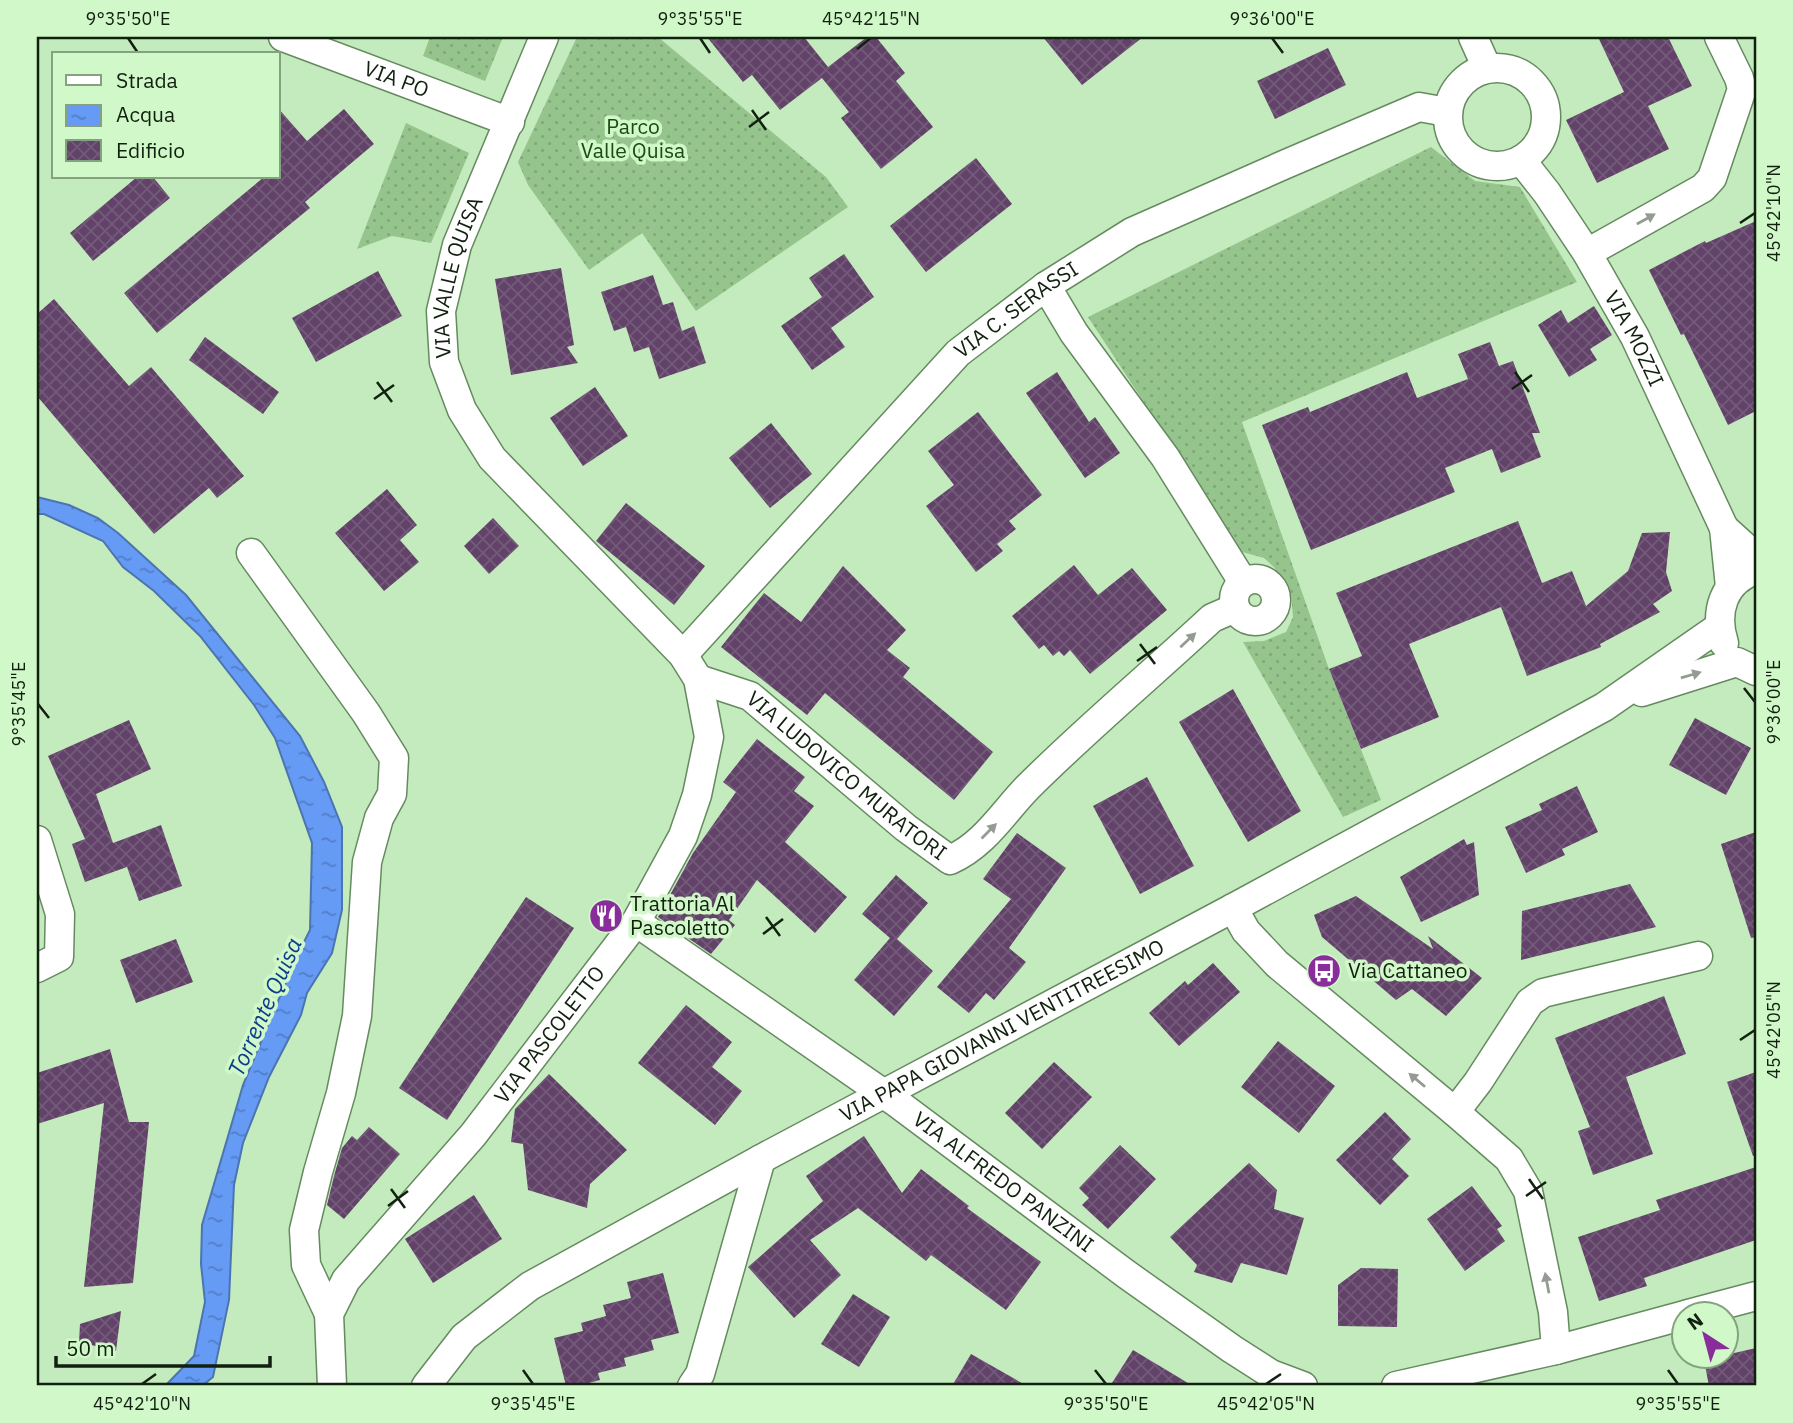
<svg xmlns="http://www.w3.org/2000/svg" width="1793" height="1423" font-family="'IBM Plex Sans',sans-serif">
  <defs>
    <pattern id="grass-dots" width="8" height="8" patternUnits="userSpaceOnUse" patternTransform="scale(1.75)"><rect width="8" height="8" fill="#95c58c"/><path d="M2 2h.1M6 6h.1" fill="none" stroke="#7fa978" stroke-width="1.8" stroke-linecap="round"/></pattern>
    <pattern id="water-ripples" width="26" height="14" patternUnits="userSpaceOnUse" patternTransform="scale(1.75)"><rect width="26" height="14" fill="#659af5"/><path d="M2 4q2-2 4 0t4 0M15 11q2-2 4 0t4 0" fill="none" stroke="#527dc5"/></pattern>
    <pattern id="building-cross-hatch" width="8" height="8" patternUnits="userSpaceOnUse" patternTransform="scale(1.75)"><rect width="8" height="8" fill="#624269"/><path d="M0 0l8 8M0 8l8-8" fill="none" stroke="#735a79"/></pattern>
  </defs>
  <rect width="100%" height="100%" fill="#c4ebbd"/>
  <g fill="url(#grass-dots)">
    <polygon points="430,37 503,37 485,81 423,56"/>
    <polygon points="577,37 658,37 826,177 848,207 696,311 642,233 589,270 528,185 518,162"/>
    <polygon points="406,123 469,153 431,243 392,236 357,249"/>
    <polygon points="1431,147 1475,181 1520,187 1577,282 1242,422 1329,669 1381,800 1343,817 1243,642 1264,641 1286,632 1293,617 1291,593 1274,567 1264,558 1242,552 1088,317"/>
  </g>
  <polygon fill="url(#water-ripples)" stroke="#4c75b0" stroke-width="2" points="37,497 69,505 98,518 118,533 186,595 300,736 324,782 342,827 342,910 332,953 307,993 301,1015 269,1077 243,1143 234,1185 229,1300 213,1377 202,1386 165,1386 194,1356 205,1302 201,1264 202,1225 243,1085 296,958 310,930 312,843 275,738 254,705 200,636 154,591 123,567 103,541 44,514 37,514"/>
  <g fill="url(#building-cross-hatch)">
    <polygon points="707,37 804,37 828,67 867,37 876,37 905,73 896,81 933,127 881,169 841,118 849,112 822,78 780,110 752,75 743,82"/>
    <polygon points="1043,37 1143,37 1082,85"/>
    <polygon points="1598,37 1668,37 1692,86 1648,106 1669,149 1597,183 1566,120 1624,92"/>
    <polygon points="1328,48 1346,85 1275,119 1257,81"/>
    <polygon points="278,108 307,141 344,109 374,144 305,202 310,208 157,333 124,293 264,177 278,177"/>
    <polygon points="976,158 1012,204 926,272 890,226"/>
    <polygon points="137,177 153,177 170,198 93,261 70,233"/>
    <polygon points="1756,221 1756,411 1728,425 1684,334 1681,335 1649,270 1705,241 1706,243"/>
    <polygon points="844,254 874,297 831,328 845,347 812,370 781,326 822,297 809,278"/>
    <polygon points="561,268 574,345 567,347 578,363 511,375 495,279"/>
    <polygon points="378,271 402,316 316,362 292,318"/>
    <polygon points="653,275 663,305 673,302 682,331 694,326 706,363 659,379 649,347 634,352 626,327 614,331 601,292"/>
    <polygon points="54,299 129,386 151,367 244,476 217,498 209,488 154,534 37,396 37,314"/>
    <polygon points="1594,306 1612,335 1590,349 1597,360 1569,377 1538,325 1561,310 1568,323"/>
    <polygon points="205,337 279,392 263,414 189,360"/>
    <polygon points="1490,342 1499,366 1513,361 1540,433 1532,433 1541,457 1501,473 1492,449 1445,468 1455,492 1311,550 1262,425 1308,407 1310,412 1407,372 1417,398 1468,379 1458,354"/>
    <polygon points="1057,372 1089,422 1095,417 1120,453 1085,478 1026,393"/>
    <polygon points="595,387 628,436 583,466 550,418"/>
    <polygon points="978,412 1042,495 1009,521 1016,529 997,544 1003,551 976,572 926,506 954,485 928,451"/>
    <polygon points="771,423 812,474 770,508 729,458"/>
    <polygon points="387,489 417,525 400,540 419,562 384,591 335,533"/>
    <polygon points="626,503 705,566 674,605 596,541"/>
    <polygon points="493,518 519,546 489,574 464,546"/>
    <polygon points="1518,521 1542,583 1572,571 1586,606 1628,571 1642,533 1670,532 1666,572 1672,591 1653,604 1660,612 1600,644 1601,647 1527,676 1501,607 1409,644 1439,717 1361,749 1329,669 1362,656 1336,593"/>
    <polygon points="1074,565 1098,595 1132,568 1167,610 1090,674 1070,650 1064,656 1059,651 1053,656 1044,645 1039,649 1012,616"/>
    <polygon points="843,566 906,630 887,650 910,668 903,677 993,752 954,800 825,693 807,715 721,647 764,593 801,622"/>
    <polygon points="1233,689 1301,811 1248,842 1179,722"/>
    <polygon points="1695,718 1751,748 1726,795 1669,765"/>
    <polygon points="129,720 151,769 96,794 113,843 161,825 182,886 139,901 127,867 85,882 72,844 85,839 48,756"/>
    <polygon points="757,739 805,777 794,791 814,806 785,842 847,897 815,933 757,880 729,920 735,925 711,954 658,917 693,853 736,792 723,782"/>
    <polygon points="1147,777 1194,866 1140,894 1093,806"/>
    <polygon points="1577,786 1598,832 1562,849 1565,855 1526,873 1505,827 1542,810 1539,804"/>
    <polygon points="1756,832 1756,937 1751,938 1721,844"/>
    <polygon points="1017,833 1066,868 1009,948 1026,962 994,1000 986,993 969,1013 937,987 1011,899 983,879"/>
    <polygon points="1464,839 1467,845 1474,842 1479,895 1421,922 1400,877"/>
    <polygon points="896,875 928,903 897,939 933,971 894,1016 854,980 890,938 862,914"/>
    <polygon points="1630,884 1656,927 1521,960 1522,911"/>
    <polygon points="1356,896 1433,949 1428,936 1482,978 1446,1016 1412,989 1396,1000 1322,937 1314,915"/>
    <polygon points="526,897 574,928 447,1120 399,1088"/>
    <polygon points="176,939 193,982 136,1003 120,960"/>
    <polygon points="1213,963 1240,992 1179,1046 1149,1013 1185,981 1188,985"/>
    <polygon points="1664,996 1686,1054 1626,1077 1653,1154 1593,1175 1578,1131 1590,1127 1555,1038"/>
    <polygon points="686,1005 732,1042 712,1067 742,1091 715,1125 638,1063"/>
    <polygon points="1278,1041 1335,1086 1299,1133 1241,1087"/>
    <polygon points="110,1049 129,1122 149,1122 133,1283 84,1287 104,1103 37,1124 37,1073"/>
    <polygon points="1054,1062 1092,1097 1042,1149 1005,1113"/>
    <polygon points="1756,1072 1756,1156 1753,1156 1727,1082"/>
    <polygon points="549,1074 627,1150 590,1184 587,1208 528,1190 523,1144 511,1142 515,1109"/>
    <polygon points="1385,1112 1411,1139 1392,1159 1409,1176 1380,1205 1336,1160"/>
    <polygon points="369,1127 400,1154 344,1219 327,1205 334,1176 342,1148 352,1136 357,1140"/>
    <polygon points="864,1136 902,1193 921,1169 969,1206 967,1208 1041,1262 1006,1310 931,1255 926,1261 858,1208 810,1240 841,1275 794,1318 748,1267 823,1201 806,1176"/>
    <polygon points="1120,1145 1156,1179 1108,1229 1082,1205 1089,1198 1079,1188"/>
    <polygon points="1249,1163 1277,1190 1274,1209 1304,1218 1287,1275 1241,1263 1232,1283 1194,1272 1197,1265 1170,1237"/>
    <polygon points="1756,1167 1756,1240 1644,1278 1647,1286 1599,1301 1578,1237 1660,1210 1656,1200"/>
    <polygon points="1472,1186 1502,1226 1497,1229 1505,1241 1465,1271 1427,1219"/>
    <polygon points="474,1195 502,1239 433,1283 405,1239"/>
    <polygon points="1361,1268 1398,1269 1397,1327 1338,1326 1338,1285"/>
    <polygon points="663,1273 679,1333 651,1340 654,1350 624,1358 626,1366 598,1373 600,1380 578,1386 566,1386 554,1338 583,1331 581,1323 606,1316 603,1305 631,1298 627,1282"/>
    <polygon points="853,1294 890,1317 859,1367 821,1344"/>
    <polygon points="121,1311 116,1351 79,1342 80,1324"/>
    <polygon points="1756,1348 1756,1386 1709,1386 1704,1360"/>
    <polygon points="1133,1350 1193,1386 1110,1386"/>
    <polygon points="971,1354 1027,1386 952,1386"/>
  </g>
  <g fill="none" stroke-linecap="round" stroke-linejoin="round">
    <g stroke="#668a60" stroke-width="31">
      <g id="minor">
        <path id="s1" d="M283 37 510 122"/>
        <polyline points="1473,37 1487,68"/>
        <circle cx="1497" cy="117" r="49"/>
        <path id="s2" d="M1521 160 1547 193 1587 253 1635 337 1724 528"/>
        <polyline points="1587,253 1703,188 1712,178 1742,89 1739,78 1719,37"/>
        <polyline points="1046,286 1074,333 1165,457 1243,582"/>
        <polyline points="251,553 366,713 394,758 392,794 379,818 367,862 357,1016 341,1093 318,1172 304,1230 306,1265 329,1314"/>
        <circle cx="1255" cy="600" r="21"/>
        <polyline points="1730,587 1724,528 1756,557"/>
        <path d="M1724 643C1714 612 1723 581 1756 570"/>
        <path id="s3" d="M683 655 958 353 1046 286 1132 232 1286 164 1419 107 1447 112"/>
        <path id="s4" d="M698 679 750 696 906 828 950 860C984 845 1002 814 1027 788 1086 729 1151 675 1212 618L1235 608"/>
        <polyline points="1642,692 1737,662 1756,671"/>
        <polyline points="37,840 60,914 59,957 37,968"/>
        <polyline points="1233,908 1246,931 1277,964 1455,1112 1509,1159 1528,1191 1553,1312 1556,1350"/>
        <path id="s5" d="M636 922 897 1103 1126 1274 1232 1349 1271 1374 1303 1386"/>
        <polyline points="1455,1112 1478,1082 1530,1002 1543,993 1698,956"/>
        <polyline points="1688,1314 1756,1296"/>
        <path id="s6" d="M332 1386 329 1314 346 1280 473 1135 636 922 683 836 697 795 709 737 698 679 683 655 492 458 462 410 444 362 441 311 457 245 544 37"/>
        <path id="s7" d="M426 1386 464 1337 530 1286 761 1159 1233 908 1604 707 1719 627"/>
        <polyline points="692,1386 700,1374 761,1159"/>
        <polyline points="1396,1386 1556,1350 1685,1315"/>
      </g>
    </g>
    <use href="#minor" stroke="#fff" stroke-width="28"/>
  </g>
  <defs><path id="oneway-solid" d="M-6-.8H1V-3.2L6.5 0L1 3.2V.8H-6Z" transform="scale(1.75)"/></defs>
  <g fill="#949b93">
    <use href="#oneway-solid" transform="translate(1646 219) rotate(-29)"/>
    <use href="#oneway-solid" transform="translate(1188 640) rotate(-43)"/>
    <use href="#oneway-solid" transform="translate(1691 675) rotate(-16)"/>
    <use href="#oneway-solid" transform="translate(989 831) rotate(-45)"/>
    <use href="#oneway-solid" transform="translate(1417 1080) rotate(-140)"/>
    <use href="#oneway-solid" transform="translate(1547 1283) rotate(-101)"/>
  </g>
  <path fill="none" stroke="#11200f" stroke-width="2.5" d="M128 38 138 53M700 38 710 53M1272 38 1283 53M857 49 871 38M752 110 766 130M749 127 769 112M1740 223 1755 213M1515 372 1529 392M377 382 392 402M1512 389 1532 375M374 399 394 385M1140 644 1155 664M1137 661 1157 647M1744 688 1755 702M38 704 49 718M766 917 780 936M763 934 783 919M1740 1040 1755 1030M1529 1179 1543 1199M391 1189 405 1208M1526 1196 1546 1182M388 1206 408 1191M523 1370 533 1384M1095 1370 1106 1384M1668 1370 1678 1384M142 1384 156 1374M1266 1384 1281 1374"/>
  <defs>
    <g id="restaurant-disc" transform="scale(1.75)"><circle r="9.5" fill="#882d99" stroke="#d1f8c9"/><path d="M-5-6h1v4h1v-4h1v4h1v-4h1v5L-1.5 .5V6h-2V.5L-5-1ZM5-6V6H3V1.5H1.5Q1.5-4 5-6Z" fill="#fff"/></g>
    <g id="bus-disc" transform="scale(1.75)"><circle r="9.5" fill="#882d99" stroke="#d1f8c9"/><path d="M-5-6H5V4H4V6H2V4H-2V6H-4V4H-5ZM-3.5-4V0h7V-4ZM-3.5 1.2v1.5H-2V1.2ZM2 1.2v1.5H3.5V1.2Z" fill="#fff"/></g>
  </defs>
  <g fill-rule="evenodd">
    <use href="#restaurant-disc" x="606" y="916"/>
    <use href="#bus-disc" x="1324" y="971"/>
  </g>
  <g text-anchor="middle" stroke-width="7" stroke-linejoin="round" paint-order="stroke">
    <g font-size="21" fill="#11200f" stroke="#d1f8c9">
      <text dy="7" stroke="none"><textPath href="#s1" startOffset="121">VIA PO</textPath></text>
      <text dy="7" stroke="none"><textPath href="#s6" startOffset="1328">VIA VALLE QUISA</textPath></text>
      <text dy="7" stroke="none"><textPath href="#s3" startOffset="481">VIA C. SERASSI</textPath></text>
      <text dy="7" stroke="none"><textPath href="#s2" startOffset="212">VIA MOZZI</textPath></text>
      <text dy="7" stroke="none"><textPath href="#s4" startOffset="180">VIA LUDOVICO MURATORI</textPath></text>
      <text dy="7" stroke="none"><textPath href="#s7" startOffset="682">VIA PAPA GIOVANNI VENTITREESIMO</textPath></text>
      <text dy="7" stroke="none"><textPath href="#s6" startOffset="429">VIA PASCOLETTO</textPath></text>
      <text dy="7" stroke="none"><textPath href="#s5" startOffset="450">VIA ALFREDO PANZINI</textPath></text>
    </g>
    <g font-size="21" fill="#194c0f" stroke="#d1f8c9">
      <text x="633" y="134">Parco<tspan x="633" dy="24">Valle Quisa</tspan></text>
    </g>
    <g font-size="21" fill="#11200f" stroke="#d1f8c9" text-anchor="start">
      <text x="630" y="911">Trattoria Al<tspan x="630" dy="24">Pascoletto</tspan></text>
      <text x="1348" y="978">Via Cattaneo</text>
    </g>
    <g font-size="23" font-style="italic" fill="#0d3c8c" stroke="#d1f8c9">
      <text transform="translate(265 1007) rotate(-66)" y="8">Torrente Quisa</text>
    </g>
  </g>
  <rect width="1793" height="1423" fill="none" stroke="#d1f8c9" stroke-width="77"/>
  <rect x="52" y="52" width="228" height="126" fill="#d1f8c9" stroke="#84a27f" stroke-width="2"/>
  <rect x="66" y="75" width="35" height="10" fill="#ffffff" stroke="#84a27f" stroke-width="2"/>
  <text x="116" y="88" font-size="21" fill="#11200f">Strada</text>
  <rect x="66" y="105" width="35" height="21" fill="url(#water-ripples)" stroke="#84a27f" stroke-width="2"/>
  <text x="116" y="122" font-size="21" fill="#11200f">Acqua</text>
  <rect x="66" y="140" width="35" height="21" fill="url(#building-cross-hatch)" stroke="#84a27f" stroke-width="2"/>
  <text x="116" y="158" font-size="21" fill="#11200f">Edificio</text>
  <g transform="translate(1705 1335) rotate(324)"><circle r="33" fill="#d1f8c9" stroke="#84a27f" stroke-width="2"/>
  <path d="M0-5L12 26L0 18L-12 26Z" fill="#882d99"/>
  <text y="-10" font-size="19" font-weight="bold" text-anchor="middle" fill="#11200f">N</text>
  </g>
  <path d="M56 1356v10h214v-10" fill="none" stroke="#11200f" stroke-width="3.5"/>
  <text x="66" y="1356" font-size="21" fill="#11200f" stroke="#d1f8c9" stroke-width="5" paint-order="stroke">50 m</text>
  <rect x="38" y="38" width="1717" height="1346" fill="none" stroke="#11200f" stroke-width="2.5"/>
  <g font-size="18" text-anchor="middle" fill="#11200f">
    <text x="128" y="25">9°35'50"E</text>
    <text x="700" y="25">9°35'55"E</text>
    <text x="871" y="25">45°42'15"N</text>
    <text x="1272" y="25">9°36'00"E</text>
    <text transform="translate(1774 213) rotate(-90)" y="6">45°42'10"N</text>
    <text transform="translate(1774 702) rotate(-90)" y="6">9°36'00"E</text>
    <text transform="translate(19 704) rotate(-90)" y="6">9°35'45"E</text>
    <text transform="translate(1774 1030) rotate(-90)" y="6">45°42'05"N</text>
    <text x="142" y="1410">45°42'10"N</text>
    <text x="533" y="1410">9°35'45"E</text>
    <text x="1106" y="1410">9°35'50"E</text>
    <text x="1266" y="1410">45°42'05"N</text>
    <text x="1678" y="1410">9°35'55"E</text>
  </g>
</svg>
